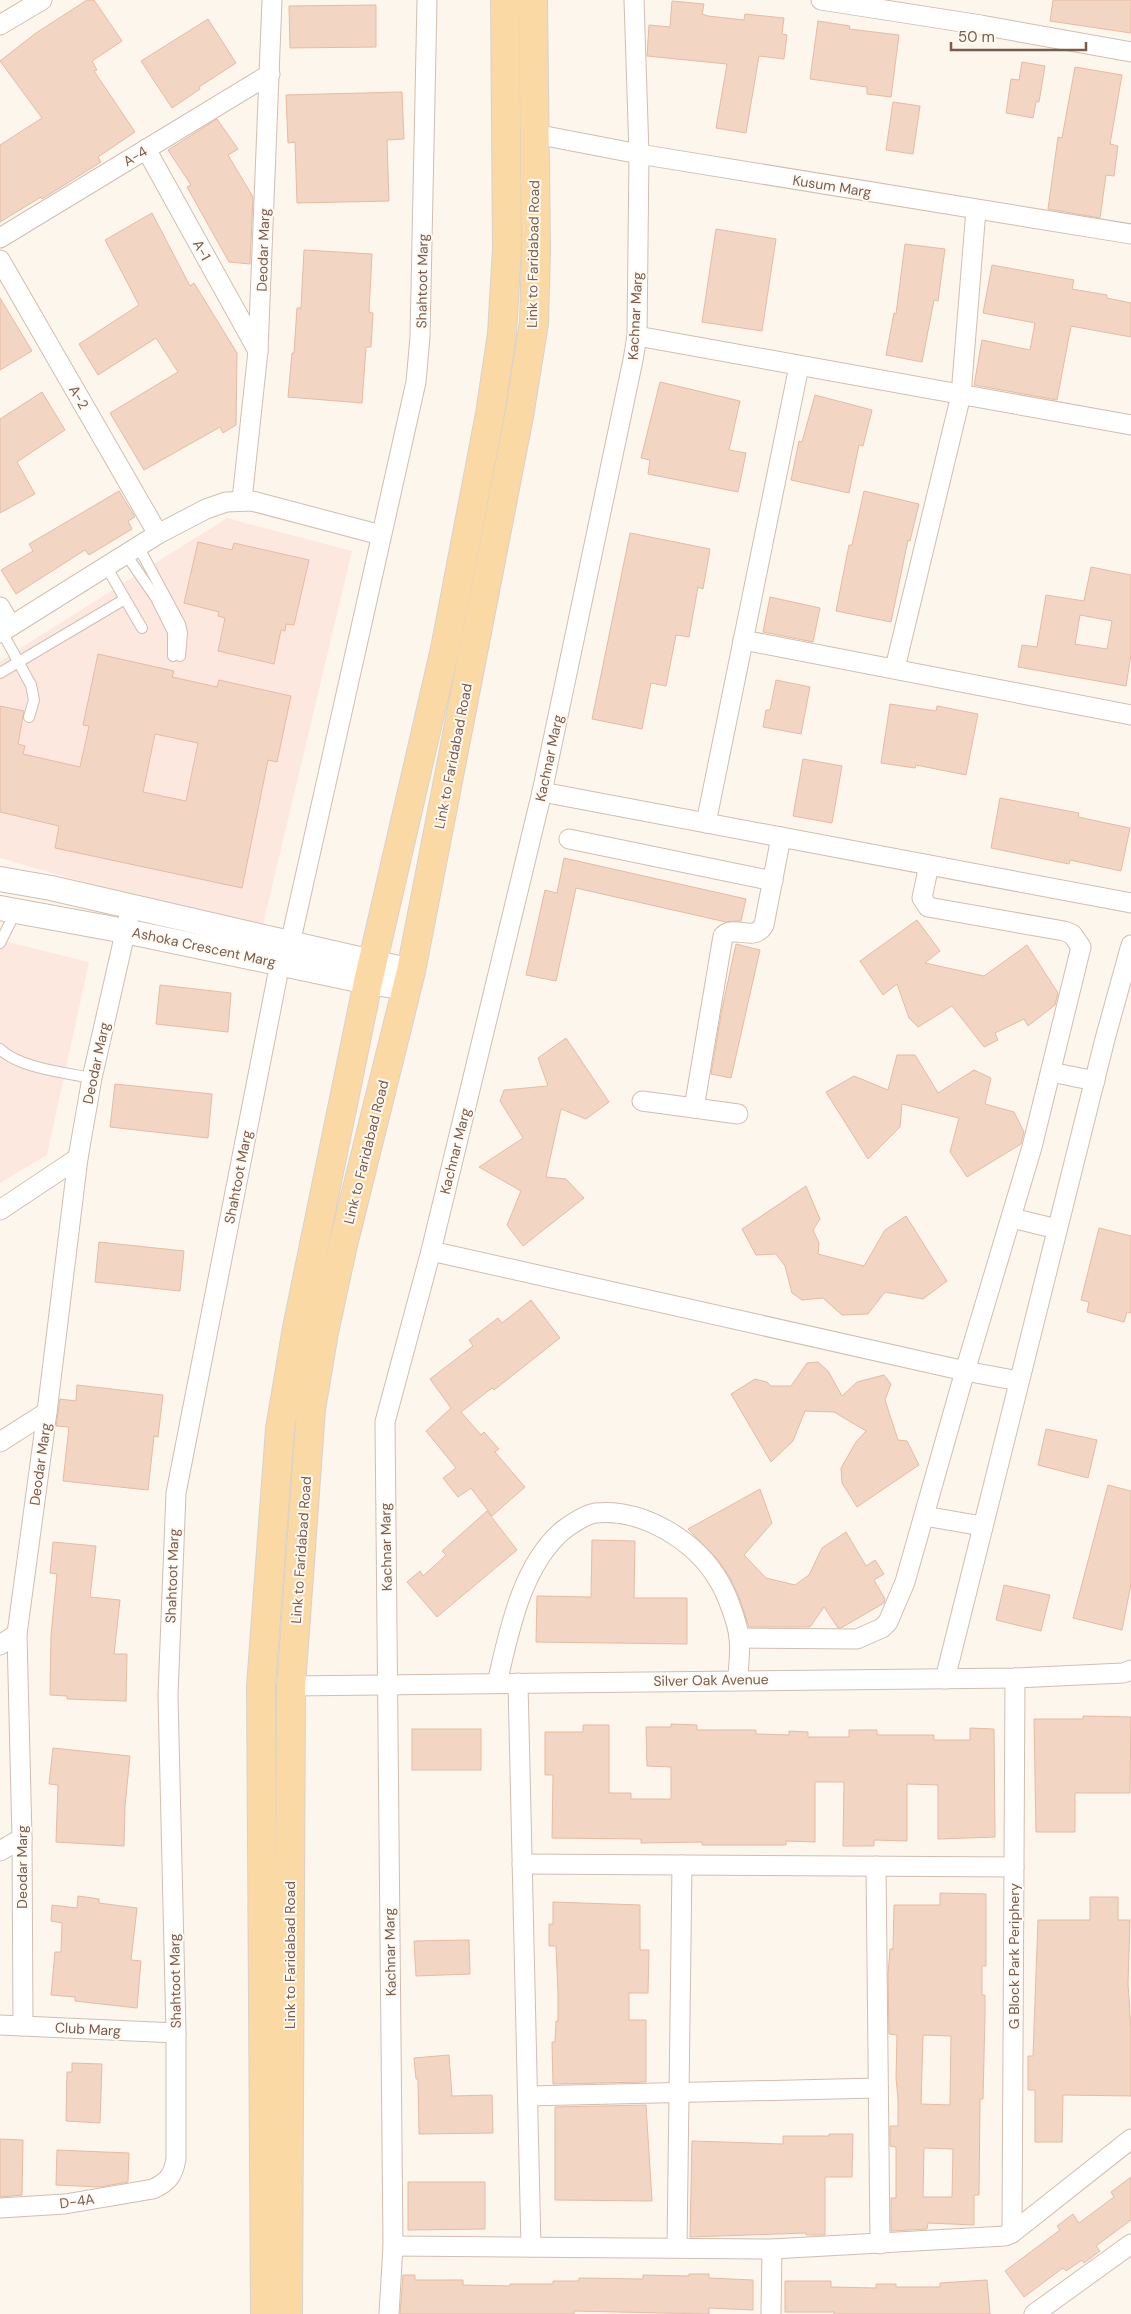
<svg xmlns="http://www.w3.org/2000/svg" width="1131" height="2314" font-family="'DM Sans',sans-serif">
  <rect width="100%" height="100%" fill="#fdf6ec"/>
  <g fill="#fde8e0">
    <polygon points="227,518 352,551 261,933 0,858 0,661"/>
    <polygon points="0,940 89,962 47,1155 0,1183"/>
  </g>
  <g fill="#f3d5c3" stroke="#e6bba3" fill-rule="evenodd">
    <polygon points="87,0 94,0 122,41 92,61 97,70 94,71 135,132 98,157 101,162 42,199 41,197 0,222 0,145 42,118 0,61 36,33"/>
    <polygon points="1053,0 1131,0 1131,33 1050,21"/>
    <polygon points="672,1 704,4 702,14 708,16 744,20 745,14 784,18 782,34 787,35 784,59 759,56 746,133 716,128 727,64 647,56 649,25 670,27"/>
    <polygon points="376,5 376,47 290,48 289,6"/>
    <polygon points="208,19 236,63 199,87 200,89 172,108 141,61"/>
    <polygon points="818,21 850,26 849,29 899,35 891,97 867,94 867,87 810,79"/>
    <polygon points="1022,62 1045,66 1039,102 1036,102 1033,118 1006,113 1011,79 1019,80"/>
    <polygon points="1075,67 1122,75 1110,144 1118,146 1114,176 1106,175 1100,218 1048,209 1058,137 1062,138"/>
    <polygon points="402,92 404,139 387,140 389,201 297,203 295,142 288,143 286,95"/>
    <polygon points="893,102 920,106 913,154 886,150"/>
    <polygon points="217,119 238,149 228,155 253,197 250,264 229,262 187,187 191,185 168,150"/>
    <polygon points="152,213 190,286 194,283 237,353 236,425 223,433 220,427 144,470 110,413 178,372 156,338 98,375 79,344 139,305 105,240"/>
    <polygon points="716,229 776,239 762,331 702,322"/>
    <polygon points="905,244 945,249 938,301 934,300 922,362 886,355 894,313 896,314"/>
    <polygon points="304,250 372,254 369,312 373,313 371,347 366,347 362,403 288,397 292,353 294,353 297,308 301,308"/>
    <polygon points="992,265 1074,280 1072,289 1107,295 1107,298 1131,303 1131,337 1071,326 1057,400 974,385 982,340 1030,350 1035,323 983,313"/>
    <polygon points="0,298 32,351 0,370"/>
    <polygon points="660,382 740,401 729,450 746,453 738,492 648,474 650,460 641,458"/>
    <polygon points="42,392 65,430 17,462 35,494 0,513 0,419"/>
    <polygon points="815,395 872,410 863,446 859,445 849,493 791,480 799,441 802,442"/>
    <polygon points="119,491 135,517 128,521 132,529 89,555 85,550 16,594 1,570 33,551 29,544"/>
    <polygon points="864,491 919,504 910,541 908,540 891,622 836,611 849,545 852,545"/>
    <polygon points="630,533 710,549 703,589 698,587 689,637 676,635 666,686 651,683 642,729 592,719"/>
    <polygon points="198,542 232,550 234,543 309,560 294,625 286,624 285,631 281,630 274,664 218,651 225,618 218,616 219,612 184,603"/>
    <path d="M1091 567 1131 575V655L1126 686 1018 667 1022 645 1037 647 1046 595 1084 601ZM1080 615 1112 621 1107 649 1075 644Z"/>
    <polygon points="770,597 820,608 813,642 763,632"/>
    <path d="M98 654 174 671 172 677 217 687 219 680 291 696 277 762 268 760 242 888 55 848 59 826 0 812V706L24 711 18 744 25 746 23 754 80 767 89 726 83 725ZM155 734 198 743 186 801 143 792Z"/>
    <polygon points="776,680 810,687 801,734 763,727 766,710 770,710"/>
    <polygon points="890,704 936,711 937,706 978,714 966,775 916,765 915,768 881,763"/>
    <polygon points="803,759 842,766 832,823 793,816"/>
    <polygon points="1000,798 1079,813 1078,817 1130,828 1121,871 1070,860 1069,864 991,848"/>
    <polygon points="564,858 746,899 741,921 726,922 576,888 556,981 526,975 545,890 557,893"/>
    <polygon points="917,920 940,951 925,963 984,976 1027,945 1058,993 1055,1005 1028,1026 1024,1019 995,1033 998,1040 984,1047 952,1006 918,1027 909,1018 897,984 883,995 860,961"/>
    <polygon points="736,944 760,950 731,1078 711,1074 722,1009"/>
    <polygon points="160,985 231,993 228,1032 156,1024"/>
    <polygon points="566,1038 609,1102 586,1119 561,1109 546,1177 566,1179 584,1198 523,1246 507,1225 521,1191 479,1167 523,1138 500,1101 504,1090 548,1086 538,1058"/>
    <polygon points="897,1055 915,1055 938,1093 974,1070 991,1078 985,1104 1014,1112 1024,1132 1021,1144 967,1177 950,1152 959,1118 902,1104 900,1127 868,1159 826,1092 854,1076 888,1090"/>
    <polygon points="115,1084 212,1094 208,1138 110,1127"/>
    <polygon points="806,1186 820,1219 813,1230 819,1243 818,1254 864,1266 885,1230 906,1216 947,1281 923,1299 885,1292 868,1314 842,1315 823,1298 802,1300 792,1293 785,1266 776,1254 756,1255 742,1229"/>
    <polygon points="1099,1228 1131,1236 1131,1313 1127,1312 1124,1322 1087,1312 1089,1302 1081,1300"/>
    <polygon points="99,1242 184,1251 180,1291 95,1282"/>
    <polygon points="531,1300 560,1338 494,1390 492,1388 461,1412 481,1435 484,1432 499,1449 495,1452 525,1487 492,1516 471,1488 458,1497 443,1478 456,1468 426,1431 451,1408 430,1379 473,1346 469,1340 498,1318 502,1323"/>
    <polygon points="818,1362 828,1371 842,1396 857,1382 884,1375 891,1384 885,1400 898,1440 907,1441 919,1465 857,1507 842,1483 841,1468 856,1442 866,1431 834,1412 805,1411 793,1441 771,1462 731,1394 755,1379 767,1382 771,1386 791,1386 807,1363"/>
    <polygon points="77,1385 163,1395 158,1437 154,1436 148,1490 63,1481 69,1427 56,1426 60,1399 76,1401"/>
    <polygon points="1046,1429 1097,1440 1088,1478 1038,1465"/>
    <polygon points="1108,1485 1131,1491 1131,1584 1122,1630 1073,1618"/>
    <polygon points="760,1489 772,1523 744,1555 766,1578 795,1585 809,1575 822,1548 846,1532 866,1566 875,1560 884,1574 874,1580 885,1599 884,1603 841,1628 838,1628 824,1607 810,1627 749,1627 739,1597 729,1576 717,1559 688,1529"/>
    <polygon points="487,1511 517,1550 437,1617 407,1582 420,1571 423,1576 446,1555 442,1551"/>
    <polygon points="592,1540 635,1541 634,1598 687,1598 687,1644 536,1642 537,1596 591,1597"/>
    <polygon points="53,1542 96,1546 90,1597 120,1600 114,1654 127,1654 126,1701 67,1699 67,1696 50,1695 51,1635 57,1574 50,1573"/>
    <polygon points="1004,1585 1050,1595 1041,1631 996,1620"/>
    <polygon points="1083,1716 1131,1717 1130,1793 1075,1793 1075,1832 1036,1832 1034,1719 1083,1719"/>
    <polygon points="671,1724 697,1725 697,1730 756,1730 756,1734 789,1735 789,1731 808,1732 808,1737 849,1737 849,1730 877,1730 877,1735 934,1735 934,1740 970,1740 970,1728 994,1729 995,1837 938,1839 938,1785 907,1784 907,1841 874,1840 874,1846 843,1846 844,1782 815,1782 815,1842 786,1841 786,1845 702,1845 702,1842 641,1843 641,1839 552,1838 553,1775 545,1775 545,1732 583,1732 583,1725 609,1725 609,1793 631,1793 631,1799 671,1799 671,1767 647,1766 646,1727 671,1727"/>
    <rect x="412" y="1729" width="69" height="41"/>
    <polygon points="53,1748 130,1756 125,1806 124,1846 56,1842 58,1785 49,1784"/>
    <path d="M940 1893 986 1894V1966H982V1995H985V2014L983 2099H980L979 2195H974V2225L928 2223 927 2229 891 2231V2198H896V2147L890 2146V2126H898V2099L896 2078 897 2035 889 2034 888 1974 890 1949H893L894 1905H940ZM923 2035 951 2036 950 2105 921 2104ZM924 2148 953 2149 952 2197H923Z"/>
    <polygon points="78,1896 99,1899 99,1903 137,1908 131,1960 141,1961 137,2008 75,2001 75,1997 51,1995 55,1952 61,1952 62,1923 51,1921 52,1905 77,1908"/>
    <polygon points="1090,1897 1118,1897 1118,1920 1130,1920 1128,1984 1131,2029 1131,2096 1063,2095 1062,2142 1035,2142 1035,2090 1028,2090 1028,2056 1033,2056 1038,1920 1090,1920"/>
    <polygon points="553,1902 640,1905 640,1950 649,1950 648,1993 629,1993 629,2020 646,2020 646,2082 553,2084 552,2042 555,2042 556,2021 558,2021 558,1992 556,1946 549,1946 549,1924 553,1924"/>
    <polygon points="469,1940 470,1974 416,1976 414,1941"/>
    <polygon points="449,2055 452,2096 492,2095 493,2133 419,2134 418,2079 416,2079 414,2058"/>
    <polygon points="72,2063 102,2064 100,2123 66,2121 67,2072 72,2072"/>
    <polygon points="646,2105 652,2201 555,2200 555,2107"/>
    <polygon points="829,2134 853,2134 852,2177 825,2177 825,2235 806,2235 806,2233 690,2237 692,2141 783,2144 783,2136 829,2136"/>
    <polygon points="0,2139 23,2140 22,2195 0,2197"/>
    <polygon points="57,2150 129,2153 128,2182 100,2187 56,2185"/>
    <polygon points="1131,2177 1131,2220 1096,2246 1100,2251 1084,2263 1082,2260 1066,2271 1063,2268 1024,2297 1005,2271 1060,2230 1057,2226 1073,2214 1079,2223 1114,2197 1111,2192"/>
    <polygon points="408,2182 485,2182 485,2229 408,2230"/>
    <polygon points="689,2274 709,2274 709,2278 753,2280 753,2310 709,2308 709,2314 574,2311 574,2314 400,2314 403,2275 415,2275 415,2280 463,2280 463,2285 510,2286 510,2284 553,2284 553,2281 579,2281 579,2278 643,2279 643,2275 689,2276"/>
    <polygon points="987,2280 990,2314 834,2314 834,2312 785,2312 785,2281 831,2281 831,2287 876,2288 876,2284 896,2284 896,2287 940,2287 940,2283"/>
  </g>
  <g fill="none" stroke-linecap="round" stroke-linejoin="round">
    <g stroke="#d1beb0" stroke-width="12">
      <g id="service">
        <polyline points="138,546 180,624 182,633 180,656"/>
        <polyline points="125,553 156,598 173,632 173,656"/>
        <polyline points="125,599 142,628"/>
        <polyline points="2,632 31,685 34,700 29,717"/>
        <polyline points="0,673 125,599 106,566"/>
        <polyline points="0,943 16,911"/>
        <path d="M0 1049C19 1068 66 1073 92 1078"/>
      </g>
    </g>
    <g stroke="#d1beb0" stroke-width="21">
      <g id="minor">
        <polyline points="821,0 981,25 1131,52"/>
        <polyline points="0,25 42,0"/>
        <polyline points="535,134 639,154 1131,234"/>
        <polyline points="146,149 258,351"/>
        <polyline points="0,238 270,74"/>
        <polyline points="0,260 158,534"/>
        <polyline points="637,336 1131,425"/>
        <polyline points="242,500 258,351 272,0"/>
        <polyline points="0,607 11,626"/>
        <polyline points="0,633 158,534 206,509 226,502 252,501 381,535"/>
        <polyline points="743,640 1131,715"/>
        <polyline points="895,668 961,395 976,210"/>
        <polyline points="542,792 1131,903"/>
        <polyline points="706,823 799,366"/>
        <polyline points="569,839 773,881"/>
        <polyline points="290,944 416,382 420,337 427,0"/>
        <polyline points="1051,1072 1095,1081"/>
        <path d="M642 1101 694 1108 723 936C735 924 754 943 764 925L781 837"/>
        <polyline points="694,1108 738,1114"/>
        <polyline points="0,1210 78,1158"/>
        <polyline points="1012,1218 1057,1229"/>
        <polyline points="431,1251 965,1371 1032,1147 1081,947 1072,934 1064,931 928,907 922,898 929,865"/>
        <polyline points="0,1442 47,1412"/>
        <polyline points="924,1516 982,1526"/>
        <polyline points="739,1638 857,1639 882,1628 888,1622 905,1582 965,1371 1019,1381"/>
        <polyline points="0,1645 17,1634"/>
        <polyline points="945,1679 1105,1039 1131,945"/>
        <path d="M497 1683C509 1632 521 1567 562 1531 570 1525 585 1515 595 1513 643 1508 696 1541 719 1581 727 1594 738 1624 739 1638 741 1652 738 1666 738 1680"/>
        <polyline points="518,1683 531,2247"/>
        <polyline points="291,1686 1015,1678 1123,1673 1131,1670"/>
        <polyline points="0,1851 22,1838"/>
        <polyline points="522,1864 1014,1867"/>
        <polyline points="876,1866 880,2244"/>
        <polyline points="0,2025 176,2033"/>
        <polyline points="23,2026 22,1838 17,1634 47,1412 78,1158 92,1078 131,907"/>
        <polyline points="528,2096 878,2088"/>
        <path d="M0 2208 65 2204 153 2189C168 2182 173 2176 176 2159V2033L168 1695 176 1493 280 963"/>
        <polyline points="1012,2233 1015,1678"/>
        <polyline points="393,2246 772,2249 1005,2236 1012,2233 1131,2139"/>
        <polyline points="677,2248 682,1865"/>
        <polyline points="389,2314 393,2246 385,1422 431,1251 542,792 633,360 637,336 639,154 634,0"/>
        <polyline points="771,2314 772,2249"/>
        <polyline points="1034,2314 1131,2244"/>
      </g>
    </g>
    <g stroke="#d1beb0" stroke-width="26">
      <g id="tertiary">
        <polyline points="0,879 51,888 411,971"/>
        <polyline points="0,908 125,931 368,982 407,988"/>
      </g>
    </g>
    <g stroke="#dad1cd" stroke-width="30">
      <g id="primary">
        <polyline points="265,2314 261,1686 280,1429 297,1328 368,982 445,649 490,414 502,334 507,248 505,0"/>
        <polyline points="288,2314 291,1686 311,1409 324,1332 342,1249 411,971 519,416 534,323 536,249 533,0"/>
      </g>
    </g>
    <use href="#service" stroke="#fff" stroke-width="10"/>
    <use href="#minor" stroke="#fff" stroke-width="19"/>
    <use href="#tertiary" stroke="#fff" stroke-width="24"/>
    <use href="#primary" stroke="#fbd9a5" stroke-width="28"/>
  </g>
  <g text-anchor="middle" stroke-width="4" stroke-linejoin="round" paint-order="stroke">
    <g font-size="14" fill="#7a5c4d" stroke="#fffaf3">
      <text transform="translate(135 156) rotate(-31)" y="5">A-4</text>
      <text transform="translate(832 186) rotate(9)" y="5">Kusum Marg</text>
      <text transform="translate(202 250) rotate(61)" y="5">A-1</text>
      <text transform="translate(263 250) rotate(-88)" y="5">Deodar Marg</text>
      <text transform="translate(533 254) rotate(-89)" y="5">Link to Faridabad Road</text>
      <text transform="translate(422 281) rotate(-89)" y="5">Shahtoot Marg</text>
      <text transform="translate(635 316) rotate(-87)" y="5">Kachnar Marg</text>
      <text transform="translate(79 397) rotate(60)" y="5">A-2</text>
      <text transform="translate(453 756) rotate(-79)" y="5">Link to Faridabad Road</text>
      <text transform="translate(549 758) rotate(-78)" y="5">Kachnar Marg</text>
      <text transform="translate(204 947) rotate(12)" y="5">Ashoka Crescent Marg</text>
      <text transform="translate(96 1063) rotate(-78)" y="5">Deodar Marg</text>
      <text transform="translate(455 1151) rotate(-76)" y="5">Kachnar Marg</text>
      <text transform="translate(366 1152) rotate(-76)" y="5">Link to Faridabad Road</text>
      <text transform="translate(238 1177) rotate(-79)" y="5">Shahtoot Marg</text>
      <text transform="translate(40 1464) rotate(-82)" y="5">Deodar Marg</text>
      <text transform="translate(386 1547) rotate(-91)" y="5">Kachnar Marg</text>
      <text transform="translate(301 1550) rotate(-86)" y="5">Link to Faridabad Road</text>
      <text transform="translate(172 1576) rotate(-88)" y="5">Shahtoot Marg</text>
      <text transform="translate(711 1680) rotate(-1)" y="5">Silver Oak Avenue</text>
      <text transform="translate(22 1867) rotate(-90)" y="5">Deodar Marg</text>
      <text transform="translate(390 1952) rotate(-91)" y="5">Kachnar Marg</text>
      <text transform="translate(290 1955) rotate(-90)" y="5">Link to Faridabad Road</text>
      <text transform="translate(1014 1956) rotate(-90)" y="5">G Block Park Periphery</text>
      <text transform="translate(175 1981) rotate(-91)" y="5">Shahtoot Marg</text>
      <text transform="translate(88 2029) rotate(3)" y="5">Club Marg</text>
      <text transform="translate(77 2201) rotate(-8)" y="5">D-4A</text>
    </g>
  </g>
  <path d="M951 42v8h135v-8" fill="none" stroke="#7a5c4d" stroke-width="2.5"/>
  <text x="958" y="42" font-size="15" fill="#7a5c4d" stroke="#fffaf3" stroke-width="4" paint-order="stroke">50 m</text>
</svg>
